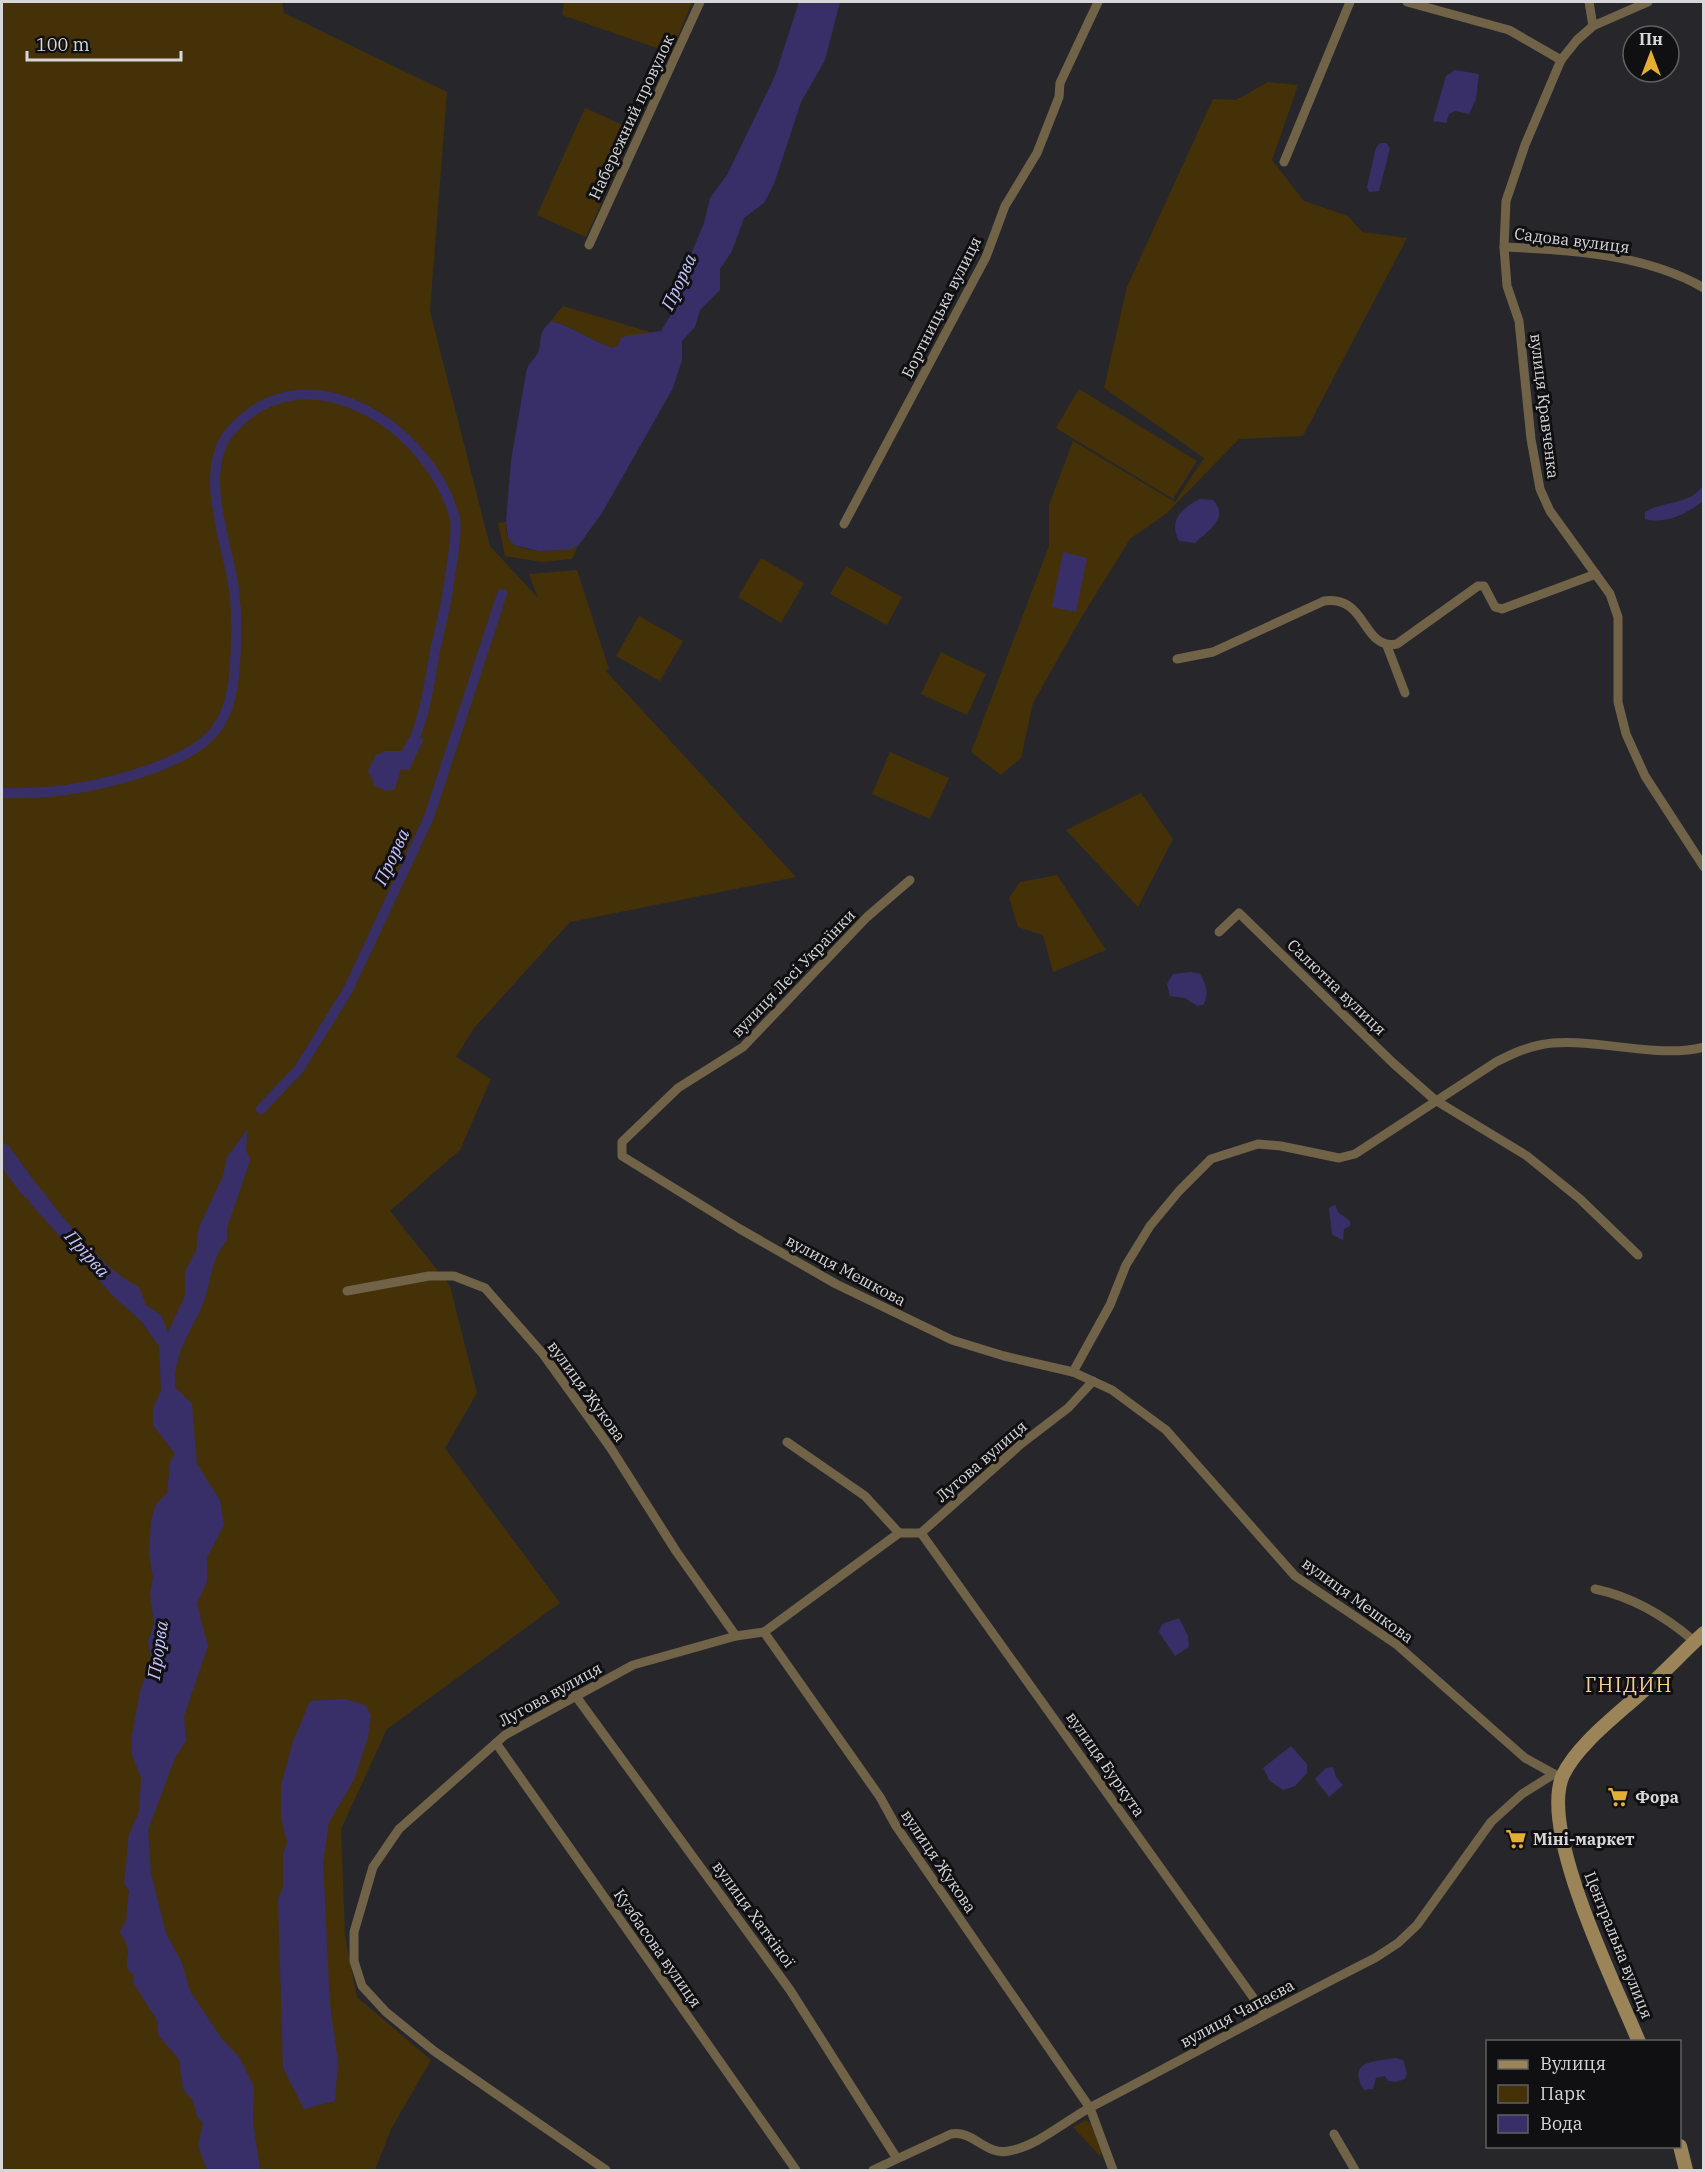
<svg xmlns="http://www.w3.org/2000/svg" width="1705" height="2172" font-family="'IBM Plex Serif',serif">
  <rect width="100%" height="100%" fill="#27272b"/>
  <g fill="#443107">
    <polygon points="2,2 282,2 284,13 447,92 430,311 490,546 538,598 529,574 577,570 609,669 605,670 796,877 570,922 474,1028 456,1057 491,1079 460,1150 390,1211 450,1286 477,1393 445,1448 560,1603 387,1729 341,1829 345,1936 357,1997 431,2060 391,2129 375,2170 2,2170"/>
    <polygon points="564,2 692,2 671,53 562,15"/>
    <polygon points="1268,82 1298,85 1272,160 1304,201 1348,216 1362,232 1407,238 1303,436 1239,439 1167,513 1130,539 1081,618 1033,703 1021,758 1001,775 971,752 1049,546 1049,505 1073,441 1175,502 1204,458 1104,388 1127,287 1213,99 1236,100"/>
    <polygon points="585,108 634,130 586,237 537,215"/>
    <path d="M563 306 653 333 621 338 618 346 613 348C591 341 574 327 551 321Z"/>
    <polygon points="1079,389 1197,461 1173,499 1056,428"/>
    <path d="M506 522C506 528 506 536 510 540 521 555 563 552 578 546L572 559 542 562 505 556 498 523Z"/>
    <polygon points="761,558 804,583 781,623 738,597"/>
    <polygon points="846,566 902,597 887,625 830,594"/>
    <polygon points="639,616 683,641 660,681 616,656"/>
    <polygon points="941,652 986,674 967,715 921,694"/>
    <polygon points="890,752 949,778 930,819 872,794"/>
    <polygon points="1141,793 1173,839 1138,907 1066,830"/>
    <polygon points="1057,875 1106,950 1053,972 1043,935 1018,927 1009,898 1020,882"/>
    <polygon points="1086,2120 1091,2124 1102,2152 1100,2156 1073,2127"/>
  </g>
  <g fill="#382f69">
    <path d="M799 2H840L825 60 801 102 774 184 764 203 744 218 732 251 720 269V290L700 310 695 327 682 341V360L673 388 602 513 578 546 569 550 539 551 514 545 508 538 506 522 511 461 526 373C528 364 531 363 536 356 545 343 534 337 551 321 574 327 591 341 613 348L618 345 621 338 626 336 661 331 672 313 687 264 704 223 710 198 727 175 775 76Z"/>
    <polygon points="1455,70 1479,74 1476,99 1469,114 1455,111 1449,114 1446,123 1433,121 1446,76"/>
    <polygon points="1380,143 1386,143 1390,148 1379,191 1369,192 1367,187 1376,148"/>
    <path d="M1703 486V501C1688 513 1665 525 1645 519V512C1665 500 1688 506 1703 486Z"/>
    <path d="M1200 499 1213 500C1230 518 1208 531 1195 543L1179 541C1168 520 1182 508 1200 499Z"/>
    <polygon points="1063,552 1087,558 1076,612 1052,607"/>
    <polygon points="418,737 424,739 409,770 401,769 395,789 386,791 375,786 368,771 376,755 386,751 402,751 408,739"/>
    <path d="M1191 972 1200 974C1206 985 1210 994 1203 1005L1197 1006 1185 998 1170 996 1167 984 1173 974Z"/>
    <path d="M248 1129 246 1149 250 1161 227 1228V1240C208 1264 212 1283 201 1309 188 1336 174 1355 175 1387L192 1404 197 1464 220 1500 224 1525 207 1558V1581L197 1604 208 1646 184 1716 186 1741 175 1758 148 1830 151 1873 166 1933 182 1963 190 1991 222 2039 239 2057 254 2087 253 2121 260 2170H207L198 2146 203 2123 197 2116 193 2101 183 2089 179 2059 158 2035V2022L133 1982 134 1975C123 1967 128 1963 128 1952 128 1945 123 1938 120 1932L126 1920 129 1891 124 1883 129 1834 139 1812 141 1778 132 1755V1735L141 1687 152 1662 148 1642 154 1624 150 1593 153 1577 149 1553 151 1521 155 1506 167 1493 170 1462 175 1454 153 1425V1409L161 1390 159 1346 141 1321 113 1296 30 1203 14 1172C38 1178 47 1198 61 1215 84 1241 108 1272 139 1287L146 1305 161 1315 168 1332 185 1296V1271L196 1251 199 1227 223 1176 227 1157Z"/>
    <polygon points="1335,1205 1338,1212 1350,1221 1350,1226 1344,1229 1343,1240 1332,1235 1329,1208"/>
    <polygon points="1179,1618 1188,1636 1189,1647 1175,1656 1159,1632 1162,1624"/>
    <polygon points="345,1699 365,1705 371,1715 368,1737 354,1780 329,1822 323,1863 330,2005 338,2062 335,2101 304,2109 283,2068 278,1899 283,1888 283,1855 287,1842 281,1818 281,1785 293,1742 310,1701"/>
    <polygon points="1291,1746 1307,1764 1307,1773 1295,1786 1283,1790 1270,1781 1263,1768"/>
    <polygon points="1333,1767 1336,1777 1343,1785 1329,1797 1315,1779 1326,1768"/>
    <path d="M1396 2058 1403 2060 1407 2073 1405 2079 1396 2082 1388 2081 1385 2076 1376 2078 1373 2089 1364 2090C1347 2060 1374 2062 1396 2058Z"/>
  </g>
  <g fill="none" stroke-linecap="round" stroke-linejoin="round">
    <g stroke="#382f69" stroke-width="10">
      <path d="M2 793C54 795 104 786 154 768 211 746 231 727 235 664 237 639 237 613 234 589 228 545 197 471 230 432 304 344 432 427 455 519 458 533 451 568 449 583 446 606 440 629 435 651 429 685 425 718 410 749"/>
      <polyline points="261,1109 299,1069 348,990 429,817 502,594"/>
    </g>
    <polyline stroke="#382f69" stroke-width="18" points="2,1152 29,1189"/>
    <g stroke="#716348" stroke-width="9">
      <polyline points="1407,2 1509,30 1561,60"/>
      <polyline points="1589,2 1593,26 1577,40 1561,60 1525,145 1506,201 1504,247 1507,286 1519,321 1531,439 1540,489 1550,511 1610,594 1618,617 1618,702 1626,734 1645,776 1704,867"/>
      <polyline points="1593,26 1648,2"/>
      <polyline points="1284,162 1350,2"/>
      <polyline points="589,245 700,2"/>
      <path d="M1504 247C1571 250 1645 254 1704 288"/>
      <polyline points="844,524 986,257 1005,206 1037,153 1059,97 1060,83 1098,2"/>
      <polyline points="1387,646 1405,693"/>
      <path d="M1177 659 1213 652 1324 601C1368 595 1361 650 1397 644L1478 586H1484L1495 607 1502 609 1596 574"/>
      <polyline points="910,880 867,917 743,1047 678,1088 622,1142 622,1156 740,1229 836,1284 952,1340 1004,1356 1073,1372 1112,1390 1166,1430 1295,1576 1396,1644 1525,1758 1554,1774"/>
      <polyline points="1219,932 1239,913 1393,1063 1435,1100 1527,1156 1580,1199 1638,1255"/>
      <polyline points="347,1291 429,1276 454,1276 485,1288 543,1354 610,1447 676,1551 736,1636"/>
      <path d="M1073 1372 1110 1305 1126 1265 1150 1226 1179 1191 1211 1159 1258 1144 1281 1146 1339 1158 1355 1154 1496 1062C1510 1055 1524 1048 1540 1045 1588 1035 1654 1060 1704 1047"/>
      <polyline points="787,1442 865,1496 899,1533"/>
      <polyline points="921,1533 1265,2014"/>
      <path d="M1595 1589C1633 1597 1665 1616 1694 1641"/>
      <polyline points="764,1632 880,1797 896,1826 1090,2108 1113,2170"/>
      <polyline points="575,1695 790,1990 896,2157"/>
      <polyline points="496,1743 796,2170"/>
      <polyline points="1334,2134 1355,2170"/>
      <polyline points="606,2170 434,2051 386,2012 362,1986 354,1961 354,1932 373,1867 399,1829 505,1735 633,1665 736,1636 764,1632 899,1533 921,1533 1021,1444 1068,1408 1093,1381"/>
      <path d="M873 2170 951 2134C974 2130 985 2156 1009 2151 1038 2146 1066 2120 1093 2106 1187 2057 1280 2006 1375 1958L1398 1943 1417 1925 1491 1822 1522 1794 1554 1774 1557 1775"/>
    </g>
    <g stroke="#9b8458" stroke-width="14">
      <path d="M1639 2042C1616 1986 1538 1830 1563 1775 1577 1745 1617 1715 1641 1693 1663 1674 1682 1653 1704 1633"/>
      <polyline points="1680,2146 1686,2170"/>
    </g>
  </g>
  <defs>
    <g id="supermarket-bare" transform="scale(1.62)"><path d="M-6-5.5h2.5l.6 2H6L4.5 2H-2.5L-4.4-4H-6ZM-1.5 3.2a1.3 1.3 0 1 0 .1 0ZM3 3.2a1.3 1.3 0 1 0 .1 0Z" fill="#e4ae35" stroke="#101012" stroke-width="2.5" paint-order="stroke"/></g>
  </defs>
  <g fill-rule="evenodd">
    <use href="#supermarket-bare" x="1618" y="1797"/>
    <use href="#supermarket-bare" x="1516" y="1839"/>
  </g>
  <g text-anchor="middle" stroke-width="6" stroke-linejoin="round" paint-order="stroke">
    <g font-size="16" fill="#d7d7da" stroke="#101012">
      <text transform="translate(631 117) rotate(-65)" y="6">Набережний провулок</text>
      <text transform="translate(1572 240) rotate(7)" y="6">Садова вулиця</text>
      <text transform="translate(941 307) rotate(-63)" y="6">Бортницька вулиця</text>
      <text transform="translate(1545 406) rotate(83)" y="6">вулиця Кравченка</text>
      <text transform="translate(793 973) rotate(-46)" y="6">вулиця Лесі Українки</text>
      <text transform="translate(1337 987) rotate(44)" y="6">Салютна вулиця</text>
      <text transform="translate(846 1270) rotate(28)" y="6">вулиця Мешкова</text>
      <text transform="translate(587 1391) rotate(54)" y="6">вулиця Жукова</text>
      <text transform="translate(981 1461) rotate(-41)" y="6">Лугова вулиця</text>
      <text transform="translate(1358 1600) rotate(36)" y="6">вулиця Мешкова</text>
      <text transform="translate(550 1694) rotate(-29)" y="6">Лугова вулиця</text>
      <text transform="translate(1106 1764) rotate(55)" y="6">вулиця Буркута</text>
      <text transform="translate(939 1861) rotate(56)" y="6">вулиця Жукова</text>
      <text transform="translate(754 1914) rotate(54)" y="6">вулиця Хаткіної</text>
      <text transform="translate(1619 1945) rotate(68)" y="6">Центральна вулиця</text>
      <text transform="translate(658 1948) rotate(55)" y="6">Кузбасова вулиця</text>
      <text transform="translate(1237 2013) rotate(-28)" y="6">вулиця Чапаєва</text>
    </g>
    <g font-size="16" font-weight="bold" fill="#d7d7da" stroke="#101012" text-anchor="start">
      <text x="1635" y="1803">Фора</text>
      <text x="1533" y="1845">Міні-маркет</text>
    </g>
    <g font-size="18" font-style="italic" fill="#c7c3fb" stroke="#101012">
      <text transform="translate(679 282) rotate(-65)" y="6">Прорва</text>
      <text transform="translate(392 857) rotate(-65)" y="6">Прорва</text>
      <text transform="translate(87 1254) rotate(48)" y="6">Прірва</text>
      <text transform="translate(158 1650) rotate(-82)" y="6">Прорва</text>
    </g>
    <g font-size="20" letter-spacing="1.5" fill="#f7d189" stroke="#101012">
      <text x="1629" y="1692">ГНІДИН</text>
    </g>
  </g>
  <rect width="1705" height="2172" fill="none" stroke="#d7d7da" stroke-width="6"/>
  <rect x="1486" y="2040" width="195" height="108" fill="#101012" stroke="#606062" stroke-width="1.5"/>
  <rect x="1498" y="2060" width="30" height="9" fill="#9b8458" stroke="#606062" stroke-width="1.5"/>
  <text x="1540" y="2070" font-size="18" fill="#d7d7da">Вулиця</text>
  <rect x="1498" y="2085" width="30" height="18" fill="#443107" stroke="#606062" stroke-width="1.5"/>
  <text x="1540" y="2100" font-size="18" fill="#d7d7da">Парк</text>
  <rect x="1498" y="2115" width="30" height="18" fill="#382f69" stroke="#606062" stroke-width="1.5"/>
  <text x="1540" y="2130" font-size="18" fill="#d7d7da">Вода</text>
  <g transform="translate(1651 54)"><circle r="28" fill="#101012" stroke="#606062" stroke-width="1.5"/>
  <path d="M0-4.5L10 22L0 15L-10 22Z" fill="#e4ae35"/>
  <text y="-9" font-size="16" font-weight="bold" text-anchor="middle" fill="#d7d7da">Пн</text>
  </g>
  <path d="M27 51v9h154v-9" fill="none" stroke="#d7d7da" stroke-width="3"/>
  <text x="36" y="51" font-size="18" fill="#d7d7da" stroke="#101012" stroke-width="4.5" paint-order="stroke">100 m</text>
</svg>
